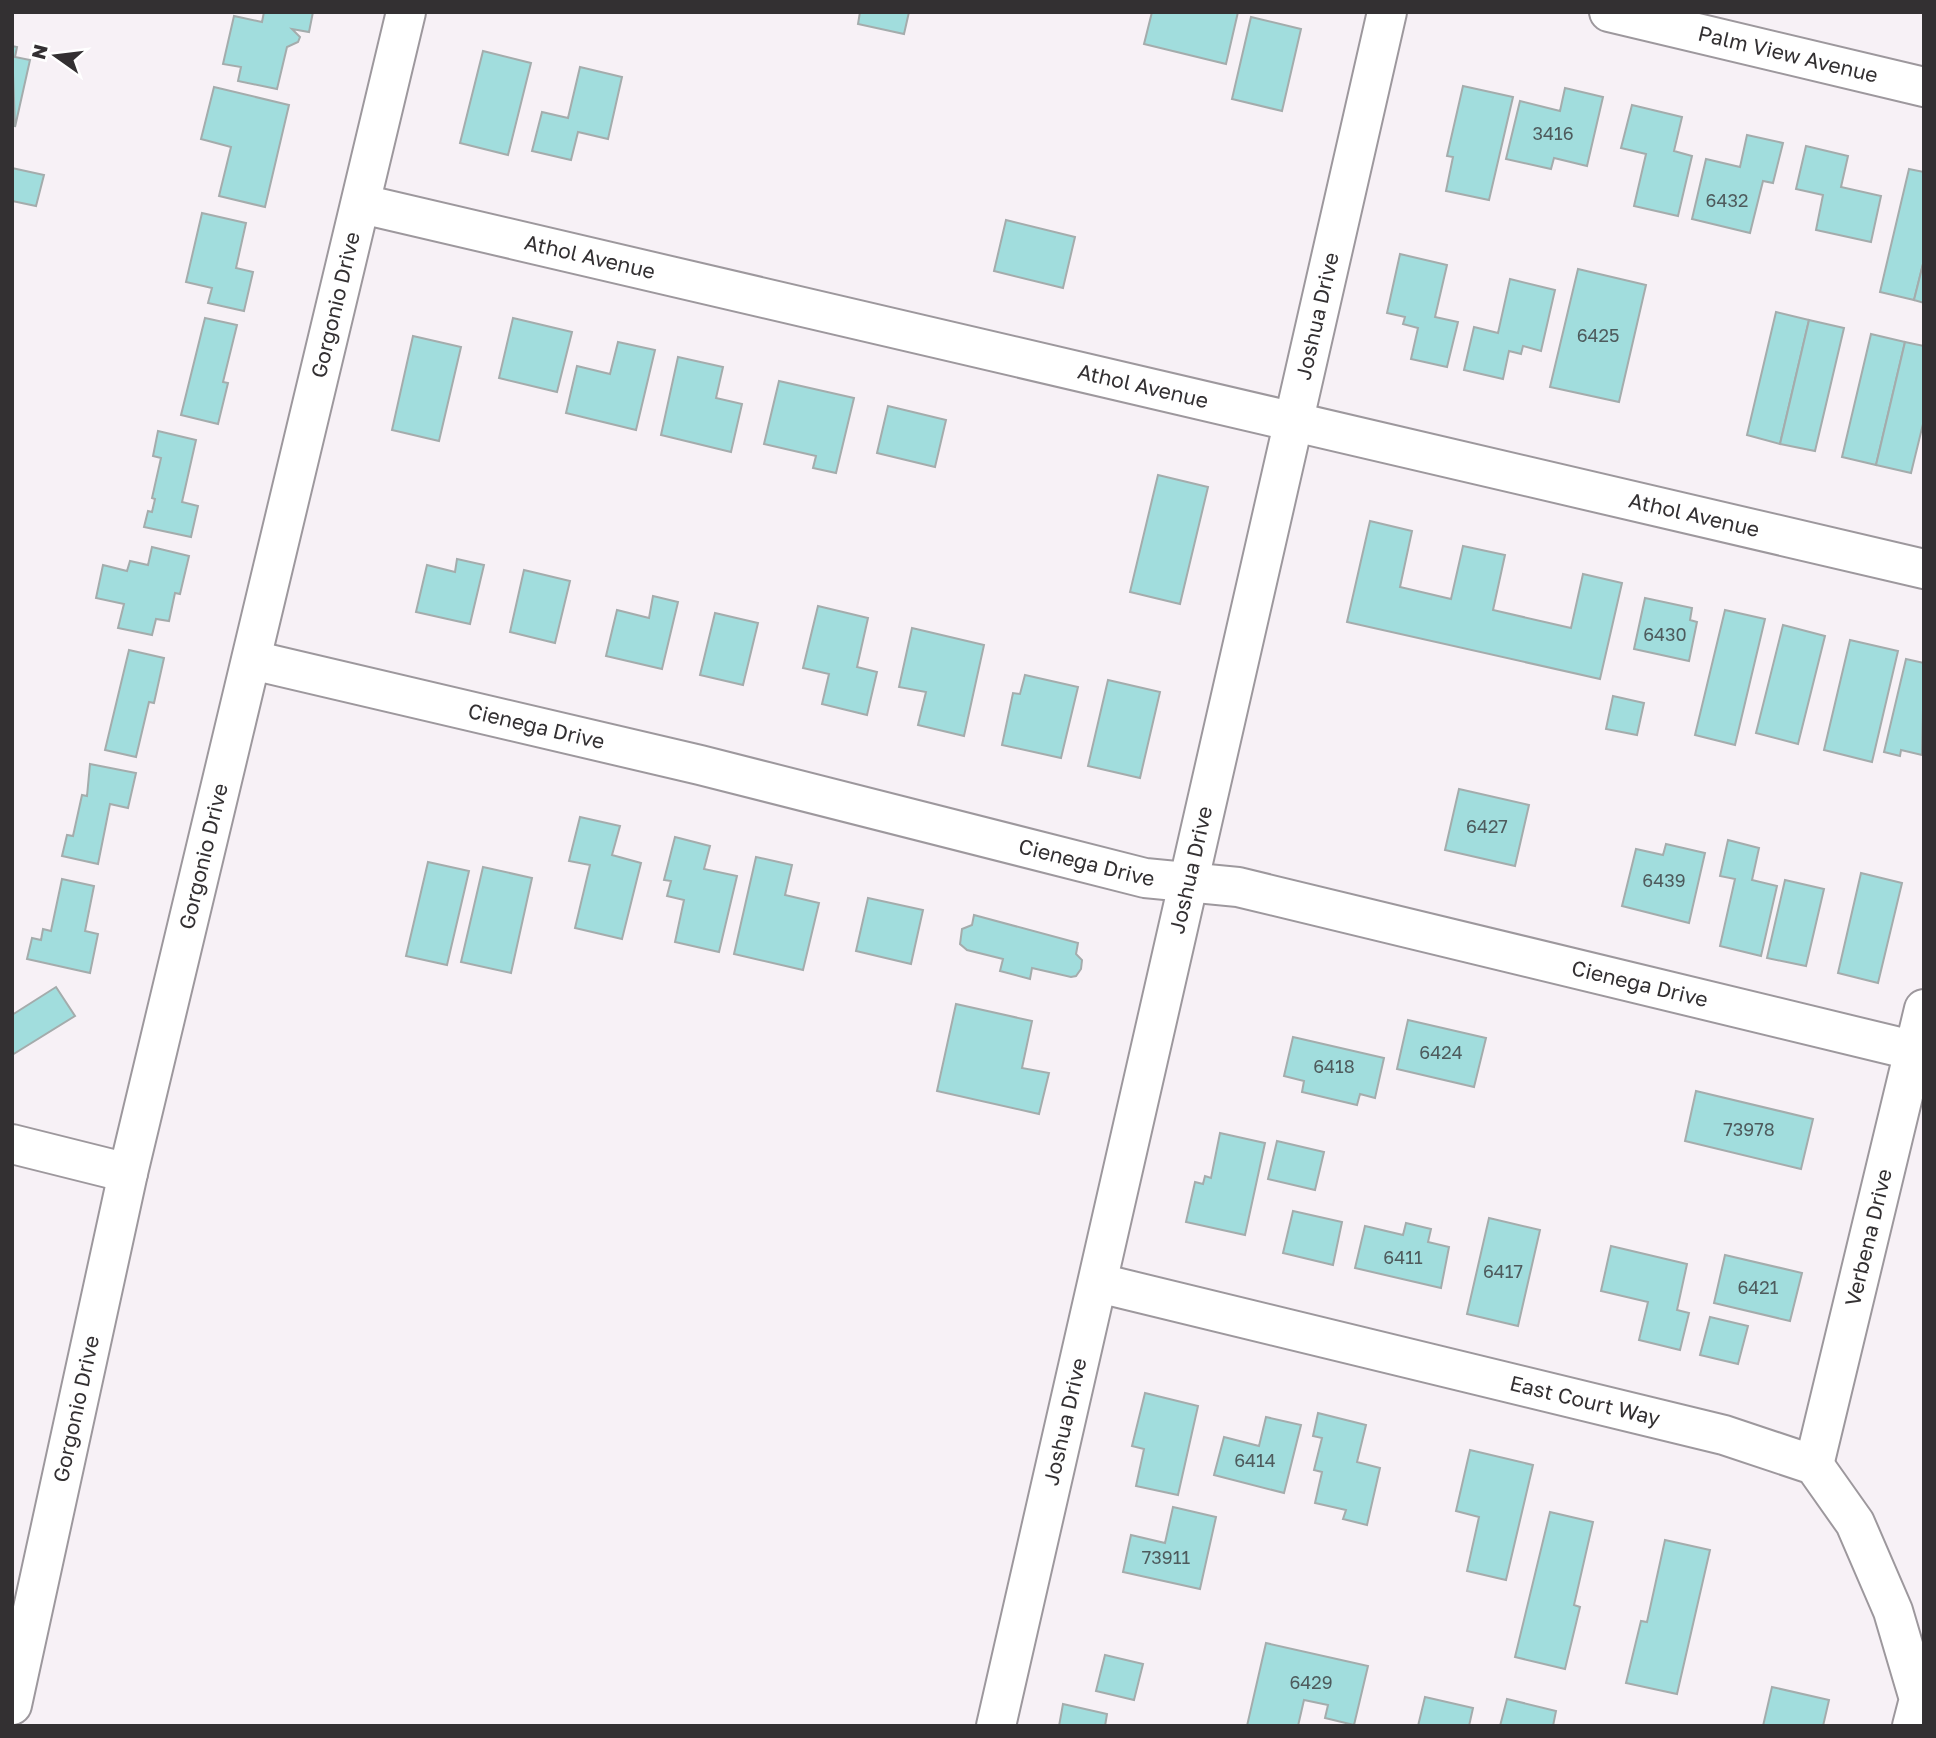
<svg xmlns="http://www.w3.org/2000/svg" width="1936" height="1738" font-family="'Golos Text',sans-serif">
  <rect width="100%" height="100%" fill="#f7f1f6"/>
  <g fill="#a1dddd" stroke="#a4acac" stroke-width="2">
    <polygon points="264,12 313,12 309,32 292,29 300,37 298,42 287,47 277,89 238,81 241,67 223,64 234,16 262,22"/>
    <polygon points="860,12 909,12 904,34 858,24"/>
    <polygon points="1152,12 1238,12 1226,64 1144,44"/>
    <polygon points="1251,17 1301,29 1282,111 1232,99"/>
    <polygon points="12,46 17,47 15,57 30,60 15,127"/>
    <polygon points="483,51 531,63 508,155 460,143"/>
    <polygon points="580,67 622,77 608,139 578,132 571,160 532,151 542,112 568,118"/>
    <polygon points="1463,86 1513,97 1489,200 1446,191 1453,157 1447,156"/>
    <polygon points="214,87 289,105 265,207 219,196 231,147 201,139"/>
    <polygon points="1565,88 1603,97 1587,166 1554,158 1551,169 1506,159 1520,101 1560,111"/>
    <polygon points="1632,105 1682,117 1674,151 1692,156 1678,216 1634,206 1646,154 1621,148"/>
    <polygon points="1747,135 1783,143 1773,183 1763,181 1750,233 1692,219 1706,159 1740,167"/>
    <polygon points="1806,146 1848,156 1841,187 1881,196 1871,242 1816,230 1823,195 1796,189"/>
    <polygon points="12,168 44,175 36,206 12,201"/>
    <polygon points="1909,169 1924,172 1924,260 1914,300 1880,292"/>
    <polygon points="202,213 246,223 236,268 253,272 244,311 208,303 212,288 186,282"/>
    <polygon points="1006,220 1075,237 1063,288 994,271"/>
    <polygon points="1400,254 1447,265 1435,317 1458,322 1447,367 1411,359 1418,328 1403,324 1405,317 1387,313"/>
    <polygon points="1924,260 1924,303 1914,300"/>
    <polygon points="1578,269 1646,285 1619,402 1550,387"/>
    <polygon points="1510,279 1555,290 1541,351 1523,346 1521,354 1509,351 1503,379 1464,370 1474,327 1498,333"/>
    <polygon points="1776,312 1809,320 1780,444 1747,435"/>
    <polygon points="205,318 237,325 223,382 228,383 218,424 181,415"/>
    <polygon points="513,318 572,332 557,392 499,378"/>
    <polygon points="1809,320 1844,328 1815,451 1780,444"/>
    <polygon points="1871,334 1905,342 1876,465 1842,457"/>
    <polygon points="413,336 461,347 439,441 392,430"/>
    <polygon points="618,342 655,350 636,430 566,413 577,366 610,374"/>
    <polygon points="1905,342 1924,346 1924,420 1911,473 1876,465"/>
    <polygon points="678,357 723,367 716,398 742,404 731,452 661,435"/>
    <polygon points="779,381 854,398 836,473 813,468 816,456 764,444"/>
    <polygon points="888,406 946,420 935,467 877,453"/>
    <polygon points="158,431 196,440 182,502 198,506 191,537 144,527 148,511 152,512 155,499 152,498 161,458 153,456"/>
    <polygon points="1158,475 1208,487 1180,604 1130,592"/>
    <polygon points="1370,521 1412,531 1400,587 1451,599 1463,546 1505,555 1493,610 1571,628 1583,574 1622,583 1600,679 1347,622"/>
    <polygon points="152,547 189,556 180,594 175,593 169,621 156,619 152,635 118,628 124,604 96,598 103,565 127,571 130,561 148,565"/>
    <polygon points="457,559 484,565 470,624 416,612 427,565 455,572"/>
    <polygon points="524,570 570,581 555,643 510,632"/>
    <polygon points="653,596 678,602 662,669 606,656 617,610 649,618"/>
    <polygon points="1645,598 1692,608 1690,620 1697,622 1689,661 1634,649"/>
    <polygon points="818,606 868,618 857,667 877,672 867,715 822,704 829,674 803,668"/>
    <polygon points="1725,610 1765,619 1735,745 1695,735"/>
    <polygon points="715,613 758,623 743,685 700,675"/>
    <polygon points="1783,625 1825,636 1798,744 1756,733"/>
    <polygon points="912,628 984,645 964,736 918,725 926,692 899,687"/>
    <polygon points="1850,640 1898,651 1872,762 1824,750"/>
    <polygon points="129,650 164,658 154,703 149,702 136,757 105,750"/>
    <polygon points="1906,659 1924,663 1922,755 1901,750 1900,756 1884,752"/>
    <polygon points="1025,675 1078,687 1061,758 1002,745 1013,693 1020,694"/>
    <polygon points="1108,680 1160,692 1140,778 1088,766"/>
    <polygon points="1613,696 1644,703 1637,735 1606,729"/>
    <polygon points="90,764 136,773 128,808 110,804 98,864 62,856 67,835 73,836 82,795 87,796"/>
    <polygon points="1459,789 1529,805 1515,866 1445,850"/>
    <polygon points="580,817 620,826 612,855 641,863 622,939 575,928 590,865 569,861"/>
    <polygon points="675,837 710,846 704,869 737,876 719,952 675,942 684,900 667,896 671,881 664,880"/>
    <polygon points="1728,840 1759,848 1752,880 1777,886 1761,956 1720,946 1735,879 1720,876"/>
    <polygon points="1666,844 1705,853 1689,923 1622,906 1636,849 1663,855"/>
    <polygon points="756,857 792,865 785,895 819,903 803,970 734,954"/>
    <polygon points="428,862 469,871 447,965 406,956"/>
    <polygon points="483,867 532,878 511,973 461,962"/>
    <polygon points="1861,873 1902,883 1878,983 1838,973"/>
    <polygon points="62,879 94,886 85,931 98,934 90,973 27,959 32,938 41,940 43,929 51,931"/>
    <polygon points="1785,880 1824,889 1806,966 1767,958"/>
    <polygon points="868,898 923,910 911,964 856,951"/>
    <polygon points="974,915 1078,943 1076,954 1082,960 1081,969 1076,976 1071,977 1032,968 1030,979 1000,971 1003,959 967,950 960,944 962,929 972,925"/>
    <polygon points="56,987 75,1016 12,1055 12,1015"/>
    <polygon points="956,1004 1032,1021 1022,1068 1049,1073 1039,1114 937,1091"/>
    <polygon points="1408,1020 1486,1038 1474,1087 1397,1069"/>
    <polygon points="1293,1037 1384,1058 1375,1098 1360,1094 1357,1105 1302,1092 1304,1081 1284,1076"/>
    <polygon points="1696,1091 1813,1119 1801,1169 1685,1141"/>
    <polygon points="1220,1133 1265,1143 1245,1235 1186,1222 1195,1182 1203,1184 1205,1176 1211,1178"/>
    <polygon points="1277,1141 1324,1152 1315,1190 1268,1179"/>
    <polygon points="1293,1211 1342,1222 1333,1265 1283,1253"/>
    <polygon points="1489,1218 1540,1230 1518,1326 1467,1314"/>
    <polygon points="1406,1223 1431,1229 1428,1242 1449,1247 1441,1288 1355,1268 1365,1226 1403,1235"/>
    <polygon points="1611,1246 1687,1264 1677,1310 1689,1313 1680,1350 1639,1340 1648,1302 1601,1291"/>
    <polygon points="1725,1255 1802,1273 1790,1321 1714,1303"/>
    <polygon points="1710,1317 1748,1326 1738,1364 1700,1355"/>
    <polygon points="1145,1393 1198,1406 1178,1495 1136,1486 1144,1449 1132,1446"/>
    <polygon points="1318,1413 1366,1425 1357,1462 1380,1468 1367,1525 1343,1519 1346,1510 1315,1503 1322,1472 1314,1470 1322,1438 1313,1436"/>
    <polygon points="1266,1417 1301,1425 1284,1493 1214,1475 1224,1437 1259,1446"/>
    <polygon points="1470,1450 1533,1465 1506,1580 1467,1571 1479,1517 1456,1511"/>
    <polygon points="1173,1507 1216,1517 1200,1589 1123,1572 1131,1535 1165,1543"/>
    <polygon points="1550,1512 1593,1522 1574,1605 1580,1607 1565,1669 1515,1657"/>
    <polygon points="1665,1540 1710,1550 1677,1694 1626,1683 1641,1621 1647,1622"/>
    <polygon points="1266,1643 1368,1666 1354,1725 1325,1718 1328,1705 1304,1700 1298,1726 1247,1726"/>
    <polygon points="1105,1655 1143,1664 1134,1700 1096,1691"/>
    <polygon points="1772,1687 1829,1700 1823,1726 1763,1726"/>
    <polygon points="1425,1697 1473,1708 1469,1726 1418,1726"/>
    <polygon points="1507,1699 1556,1711 1553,1726 1500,1726"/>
    <polygon points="1063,1704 1107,1714 1105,1726 1059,1726"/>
  </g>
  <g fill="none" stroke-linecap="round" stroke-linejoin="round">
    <g stroke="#9d989d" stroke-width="42">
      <g id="minor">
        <path id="s1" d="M1609 12 1924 87"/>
        <path id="s2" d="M362 204 1924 569"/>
        <path id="s3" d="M252 660 700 765 1145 878 1238 887 1924 1053"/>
        <polyline points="12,1144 128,1173"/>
        <path id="s4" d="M1099 1283 1724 1435 1814 1465 1855 1523 1893 1611 1919 1699 1912 1726"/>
        <path id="s5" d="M1814 1465 1924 1009"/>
        <path id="s6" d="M12 1705 128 1173 406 12"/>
        <path id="s7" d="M996 1726 1387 12"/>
      </g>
    </g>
    <use href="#minor" stroke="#fff" stroke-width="38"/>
  </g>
  <g text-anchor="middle" stroke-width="7" stroke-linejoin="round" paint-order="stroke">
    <g font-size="18" fill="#4e5b5d">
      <text x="1553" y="140">3416</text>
      <text x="1727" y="207">6432</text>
      <text x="1598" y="342">6425</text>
      <text x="1665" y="641">6430</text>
      <text x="1487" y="833">6427</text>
      <text x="1664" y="887">6439</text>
      <text x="1441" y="1059">6424</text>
      <text x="1334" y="1073">6418</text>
      <text x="1749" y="1136">73978</text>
      <text x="1403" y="1264">6411</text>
      <text x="1503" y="1278">6417</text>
      <text x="1758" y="1294">6421</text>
      <text x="1255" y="1467">6414</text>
      <text x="1166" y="1564">73911</text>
      <text x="1311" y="1689">6429</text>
    </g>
    <g font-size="21" fill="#333032" stroke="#fff">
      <text dy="7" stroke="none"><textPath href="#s1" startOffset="184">Palm View Avenue</textPath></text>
      <text dy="7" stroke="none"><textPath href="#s2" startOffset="234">Athol Avenue</textPath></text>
      <text dy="7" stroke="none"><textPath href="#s6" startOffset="1437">Gorgonio Drive</textPath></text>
      <text dy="7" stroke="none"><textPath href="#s7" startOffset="1446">Joshua Drive</textPath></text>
      <text dy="7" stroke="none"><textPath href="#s2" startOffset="802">Athol Avenue</textPath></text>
      <text dy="7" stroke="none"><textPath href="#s2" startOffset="1368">Athol Avenue</textPath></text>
      <text dy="7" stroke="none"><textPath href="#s3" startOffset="292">Cienega Drive</textPath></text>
      <text dy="7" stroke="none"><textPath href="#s6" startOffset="870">Gorgonio Drive</textPath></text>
      <text dy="7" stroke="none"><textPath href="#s3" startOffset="859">Cienega Drive</textPath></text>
      <text dy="7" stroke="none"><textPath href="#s7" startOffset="878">Joshua Drive</textPath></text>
      <text dy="7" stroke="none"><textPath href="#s3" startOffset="1426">Cienega Drive</textPath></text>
      <text dy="7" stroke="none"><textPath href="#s5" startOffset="234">Verbena Drive</textPath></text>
      <text dy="7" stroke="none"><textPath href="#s4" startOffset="500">East Court Way</textPath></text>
      <text dy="7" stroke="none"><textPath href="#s6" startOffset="303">Gorgonio Drive</textPath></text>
      <text dy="7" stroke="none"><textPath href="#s7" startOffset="312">Joshua Drive</textPath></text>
    </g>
  </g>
  <rect width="1936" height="1738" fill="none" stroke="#333032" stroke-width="28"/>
  <g transform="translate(56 56) rotate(284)" stroke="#ffffff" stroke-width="5" paint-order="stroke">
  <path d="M0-5L12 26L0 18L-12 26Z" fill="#333032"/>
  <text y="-10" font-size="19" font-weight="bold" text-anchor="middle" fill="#333032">N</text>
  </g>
</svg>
